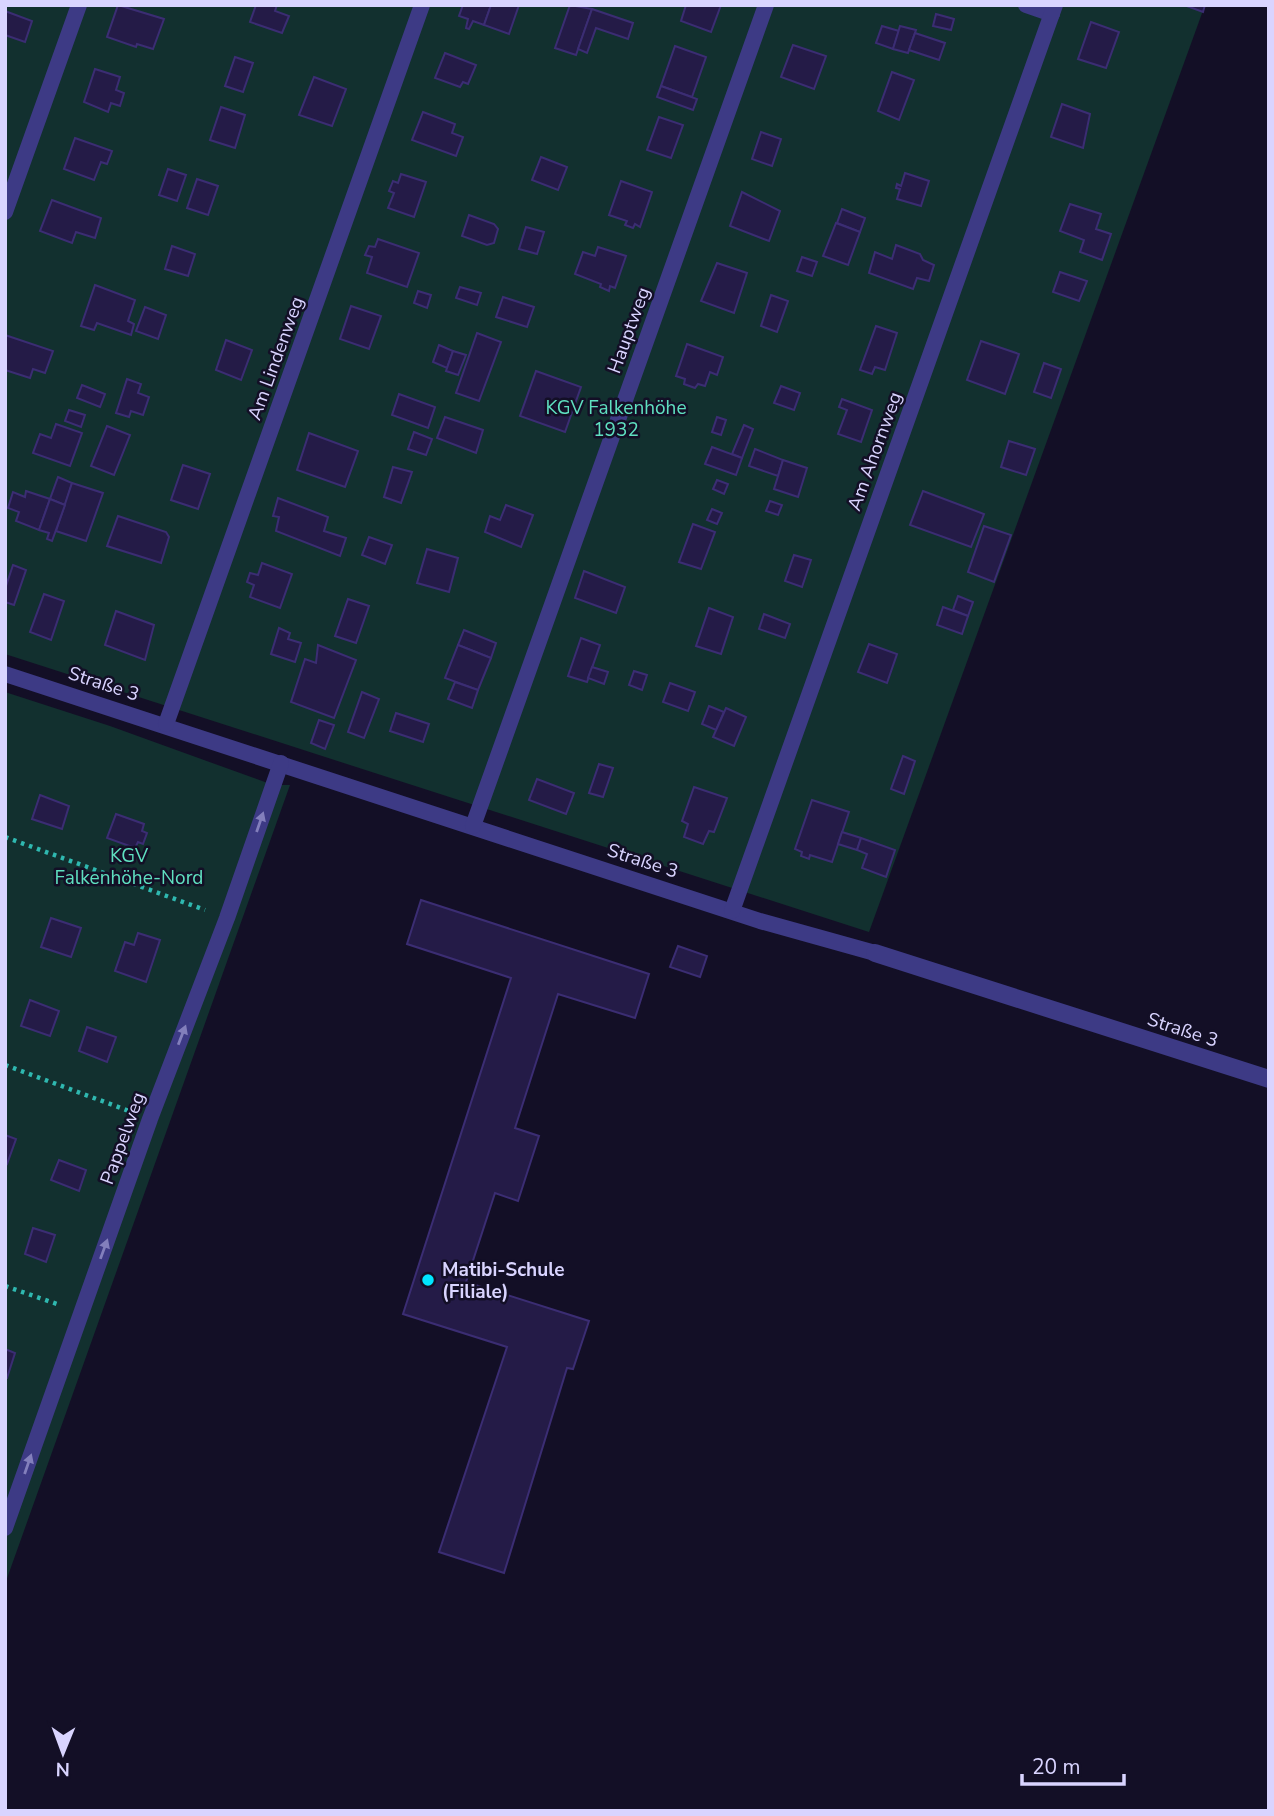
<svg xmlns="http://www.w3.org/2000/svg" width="1274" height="1816" font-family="'Nunito Sans',sans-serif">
  <rect width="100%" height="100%" fill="#130f26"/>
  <g fill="#12302f">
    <polygon points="5,5 1205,5 869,932 5,654"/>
    <polygon points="5,692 110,726 273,785 290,785 5,1584"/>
  </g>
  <g fill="#241b47" stroke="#3b2d73" stroke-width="2">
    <polygon points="118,5 164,19 153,49 137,44 136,47 107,37"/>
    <polygon points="256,5 277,5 275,11 289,16 282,33 250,22"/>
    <polygon points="463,5 491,5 484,25 473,21 469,29 466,28 468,19 459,16"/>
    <polygon points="491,5 519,5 509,34 484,25"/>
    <polygon points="570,5 592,9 576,55 555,48"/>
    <polygon points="686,5 721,5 711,32 681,21"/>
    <polygon points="1184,5 1205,5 1203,12"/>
    <polygon points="592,9 633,23 628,39 596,28 587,53 578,49"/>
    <polygon points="5,11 32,21 25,42 5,35"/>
    <polygon points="936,14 954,19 951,30 933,26"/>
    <polygon points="1091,22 1119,32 1106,68 1078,59"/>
    <polygon points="882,26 899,31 893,49 876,43"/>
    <polygon points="900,26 916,30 908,53 893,49"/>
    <polygon points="915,33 945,43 939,60 909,50"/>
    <polygon points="793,45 826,56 814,89 781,77"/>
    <polygon points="675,46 706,57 692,97 661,86"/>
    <polygon points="445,53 476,65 468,84 463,82 460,87 435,78"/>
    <polygon points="235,57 253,63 243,92 225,86"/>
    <polygon points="95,69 120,77 116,90 124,93 120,106 111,103 108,112 84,102"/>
    <polygon points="892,72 914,80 899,120 878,111"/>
    <polygon points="314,77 346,89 332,126 299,115"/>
    <polygon points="661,86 697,99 693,110 657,97"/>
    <polygon points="1062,104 1090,114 1083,148 1051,137"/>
    <polygon points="221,107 245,115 235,148 210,140"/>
    <polygon points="423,112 455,124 452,133 463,137 456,156 412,140"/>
    <polygon points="659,117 683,125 671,158 647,150"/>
    <polygon points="761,132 781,139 772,166 752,159"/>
    <polygon points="75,138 112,151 107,164 101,162 94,180 64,169"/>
    <polygon points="541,157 567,167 558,190 532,180"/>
    <polygon points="168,169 186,175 177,201 159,195"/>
    <polygon points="905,173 929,181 921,206 897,199 900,189 896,188 897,184 901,186"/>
    <polygon points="401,174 426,182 414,217 388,208 394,193 389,191 393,181 398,183"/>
    <polygon points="197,179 218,186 208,215 187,208"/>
    <polygon points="621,181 652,192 640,227 635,224 633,228 625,225 627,221 609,215"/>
    <polygon points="742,192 780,211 769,241 730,226"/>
    <polygon points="52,200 101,218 95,238 76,232 72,243 40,231"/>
    <polygon points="1070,204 1101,214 1096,229 1111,234 1102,260 1080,252 1084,240 1060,231"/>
    <polygon points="842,209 865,218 860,232 837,223"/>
    <polygon points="469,215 494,224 498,229 494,243 487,245 462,236"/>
    <polygon points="836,223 860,232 848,265 823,256"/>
    <polygon points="526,227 544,232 537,254 519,249"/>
    <polygon points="378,239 419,253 407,287 367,273 372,257 365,255 369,246 375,247"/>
    <polygon points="896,245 920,254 923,260 934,265 929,281 917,278 913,289 869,273 875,252 892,259"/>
    <polygon points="172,246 195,254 188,276 165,269"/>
    <polygon points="598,247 626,256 615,288 610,286 609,291 600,287 601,284 575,274 583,252 595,256"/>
    <polygon points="802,257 817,262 812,276 797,271"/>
    <polygon points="717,263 747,273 734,313 701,301"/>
    <polygon points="1060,272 1087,281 1079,301 1053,292"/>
    <polygon points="95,285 135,300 128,321 134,324 131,335 97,323 94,330 81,326"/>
    <polygon points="460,287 481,293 477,305 456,298"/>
    <polygon points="418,291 431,295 427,308 414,303"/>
    <polygon points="771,295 788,301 777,332 761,326"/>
    <polygon points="503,297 534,307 527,327 496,317"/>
    <polygon points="351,306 381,316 369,349 340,339"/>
    <polygon points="145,307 166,315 158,339 136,331"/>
    <polygon points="876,326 897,333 885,370 875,367 872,374 860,370"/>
    <polygon points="477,333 501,342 479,401 456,393"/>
    <polygon points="5,335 53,351 45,373 33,369 30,378 5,370"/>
    <polygon points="226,340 252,350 241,380 216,370"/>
    <polygon points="981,341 1019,354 1005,394 967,380"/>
    <polygon points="687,344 723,357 717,375 710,372 705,386 698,384 695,388 684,384 685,379 676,376"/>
    <polygon points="439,345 453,351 447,368 433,362"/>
    <polygon points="453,351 466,355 458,375 446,371"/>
    <polygon points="1044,363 1061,369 1051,398 1034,392"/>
    <polygon points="536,371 581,387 565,432 520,416"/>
    <polygon points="127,379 141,384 138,393 149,397 143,415 131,411 129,417 116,413"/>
    <polygon points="82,385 105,394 100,407 77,398"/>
    <polygon points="781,386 800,393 794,410 774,403"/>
    <polygon points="399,394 435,407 428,428 392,415"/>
    <polygon points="842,399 872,410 861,442 838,434 847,410 839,407"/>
    <polygon points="69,410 85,415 81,427 65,421"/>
    <polygon points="445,417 483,430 476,453 437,438"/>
    <polygon points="717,417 726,420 721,435 712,432"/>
    <polygon points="56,424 82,433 70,466 33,453 40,434 51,438"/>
    <polygon points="744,425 753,429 742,458 732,454"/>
    <polygon points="107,426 130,435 114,475 91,466"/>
    <polygon points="414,432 432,439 426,455 408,449"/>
    <polygon points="309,433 358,451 345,487 297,470"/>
    <polygon points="1009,441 1035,449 1026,475 1001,467"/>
    <polygon points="712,447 742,458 736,475 705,464"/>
    <polygon points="755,449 783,460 778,476 749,466"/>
    <polygon points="783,460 807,468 798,497 774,489"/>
    <polygon points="183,465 210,474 198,509 171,500"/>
    <polygon points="393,467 412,472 401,503 384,497"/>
    <polygon points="58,477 72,483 65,505 50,499"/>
    <polygon points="717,480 728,484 724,494 713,489"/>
    <polygon points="72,483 103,493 86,541 56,531"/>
    <polygon points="26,491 50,499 39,530 16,521 19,512 8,508 13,492 25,497"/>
    <polygon points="923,491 984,514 971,547 910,525"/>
    <polygon points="278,498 328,517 324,531 346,538 340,556 276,531 279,517 273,516"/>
    <polygon points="50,499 65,505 52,541 47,539 49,533 39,530"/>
    <polygon points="770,501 782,505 778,515 766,511"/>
    <polygon points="506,505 533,515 521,547 485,532 490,516 500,520"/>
    <polygon points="712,509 722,513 717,524 707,520"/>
    <polygon points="118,516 166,532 169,537 161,563 107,546"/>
    <polygon points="693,524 715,532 701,569 679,562"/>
    <polygon points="984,526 1011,535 994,582 968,572"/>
    <polygon points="369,537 392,545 385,564 362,555"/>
    <polygon points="427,549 458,558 449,592 417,583"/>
    <polygon points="794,555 811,560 802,587 785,581"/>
    <polygon points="262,563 292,574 280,608 250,597 254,585 247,582 250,573 258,575"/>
    <polygon points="13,565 26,570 14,605 5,602 5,589"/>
    <polygon points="584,571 625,587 616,613 575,598"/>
    <polygon points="44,594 64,601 51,640 30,632"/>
    <polygon points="958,596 973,602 968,616 953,610"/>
    <polygon points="348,599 369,606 356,643 335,636"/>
    <polygon points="943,607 968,616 962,634 937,625"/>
    <polygon points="709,608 733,617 721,654 696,646"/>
    <polygon points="116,611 154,625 145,660 105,645"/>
    <polygon points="764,614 790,624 785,638 759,629"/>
    <polygon points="279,628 290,633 288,639 301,643 295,662 271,654"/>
    <polygon points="464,630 496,643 491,658 458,645"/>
    <polygon points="581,638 600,645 587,682 568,676"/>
    <polygon points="869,644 897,654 887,683 858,672"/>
    <polygon points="318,645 356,660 334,718 291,702 305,659 316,663"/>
    <polygon points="458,645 491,658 478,690 445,678"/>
    <polygon points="592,667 608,672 604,684 588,678"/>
    <polygon points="634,671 647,675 642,690 629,685"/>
    <polygon points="455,682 478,690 472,708 448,699"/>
    <polygon points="670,683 695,692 688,711 663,702"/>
    <polygon points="362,692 379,699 364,738 348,732"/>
    <polygon points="709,706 724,712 716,730 702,724"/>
    <polygon points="726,708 746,717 734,746 713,737"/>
    <polygon points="396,713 429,724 423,742 390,731"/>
    <polygon points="319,720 334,725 325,749 311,743"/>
    <polygon points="903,756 915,761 904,794 891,789"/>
    <polygon points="599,764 613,768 603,797 589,793"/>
    <polygon points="537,779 574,793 566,814 529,800"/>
    <polygon points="694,787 727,798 714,832 709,831 703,844 684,837 688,824 682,821"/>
    <polygon points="40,795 69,806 62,829 32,819"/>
    <polygon points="812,800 849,812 832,862 810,855 809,859 801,856 802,852 795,849"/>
    <polygon points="116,814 144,824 142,831 147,833 143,844 138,842 135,848 107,838"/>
    <polygon points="842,832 861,838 857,850 838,844"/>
    <polygon points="861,838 895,850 886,877 862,868 867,854 857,850"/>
    <polygon points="421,900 649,974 635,1018 558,994 515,1128 539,1136 518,1201 495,1193 466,1282 589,1321 573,1369 567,1368 504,1573 439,1552 507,1347 403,1314 511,978 407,944"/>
    <polygon points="51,918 81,928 71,957 41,947"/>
    <polygon points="138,933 160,940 146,982 115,971 125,942 134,945"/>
    <polygon points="678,946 707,956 700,977 670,967"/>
    <polygon points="30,1000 59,1011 50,1036 21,1026"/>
    <polygon points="87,1027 116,1037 107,1062 79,1051"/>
    <polygon points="5,1135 16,1139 7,1164 5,1163"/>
    <polygon points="59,1160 86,1170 79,1191 51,1180"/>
    <polygon points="33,1228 55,1235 46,1262 25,1254"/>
    <polygon points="5,1349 15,1353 7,1378 5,1378"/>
  </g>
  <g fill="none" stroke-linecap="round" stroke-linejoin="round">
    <g stroke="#2fb8b0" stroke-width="4.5" stroke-dasharray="3.5 5" stroke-linecap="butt">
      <polyline points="5,837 205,910"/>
      <polyline points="5,1065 129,1111"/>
      <polyline points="5,1286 57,1304"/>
    </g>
    <g stroke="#3d3a85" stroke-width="16">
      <polyline points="1026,5 1052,14"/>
      <polyline points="5,212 79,5"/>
      <polyline points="5,674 760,921 875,953"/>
      <polyline points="166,724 422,5"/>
      <polyline points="473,826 766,5"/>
      <polyline points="732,911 1055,5"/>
      <polyline points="5,1528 150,1119 227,918 281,763"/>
    </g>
    <polyline stroke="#3d3a85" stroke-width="18" points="875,953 1269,1079"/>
  </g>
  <defs><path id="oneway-solid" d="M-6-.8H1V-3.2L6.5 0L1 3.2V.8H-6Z" transform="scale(1.75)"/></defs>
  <g fill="#837fbc">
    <use href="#oneway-solid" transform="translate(260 822) rotate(-71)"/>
    <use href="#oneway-solid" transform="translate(182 1035) rotate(-69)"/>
    <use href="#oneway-solid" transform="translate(104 1249) rotate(-70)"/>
    <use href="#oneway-solid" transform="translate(28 1464) rotate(-71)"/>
  </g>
  <circle fill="#00e5ff" stroke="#130f26" stroke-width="2.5" cx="428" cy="1280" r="7"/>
  <g text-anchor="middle" stroke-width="5" stroke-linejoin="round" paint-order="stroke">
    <g font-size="19" fill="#d9d4ff" stroke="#130f26">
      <text transform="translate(628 330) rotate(-70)" y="7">Hauptweg</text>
      <text transform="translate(275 358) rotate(-70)" y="7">Am Lindenweg</text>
      <text transform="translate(874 451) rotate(-70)" y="7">Am Ahornweg</text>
      <text transform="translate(104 683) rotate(18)" y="7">Straße 3</text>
      <text transform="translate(643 860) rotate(18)" y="7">Straße 3</text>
      <text transform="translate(1183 1029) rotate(18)" y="7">Straße 3</text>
      <text transform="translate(122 1138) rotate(-70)" y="7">Pappelweg</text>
    </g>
    <g font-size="19" fill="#5fe0c0" stroke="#130f26">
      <text x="616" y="414">KGV Falkenhöhe<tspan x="616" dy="22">1932</tspan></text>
      <text x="129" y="862">KGV<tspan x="129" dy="22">Falkenhöhe-Nord</tspan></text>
    </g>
    <g font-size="19" font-weight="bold" fill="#d9d4ff" stroke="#130f26" text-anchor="start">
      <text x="442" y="1276">Matibi-Schule<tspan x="442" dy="22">(Filiale)</tspan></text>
    </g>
  </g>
  <rect width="1274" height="1816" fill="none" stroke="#d9d4ff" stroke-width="14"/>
  <g transform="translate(63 1753) rotate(181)" stroke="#130f26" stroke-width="5" paint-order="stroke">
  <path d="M0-5L12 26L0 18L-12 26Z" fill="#d9d4ff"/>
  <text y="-10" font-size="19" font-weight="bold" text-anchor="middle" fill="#d9d4ff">N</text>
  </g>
  <path d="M1022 1774v10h102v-10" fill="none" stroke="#d9d4ff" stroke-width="3.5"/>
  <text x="1032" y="1774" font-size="21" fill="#d9d4ff" stroke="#130f26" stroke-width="5" paint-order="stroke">20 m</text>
</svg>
